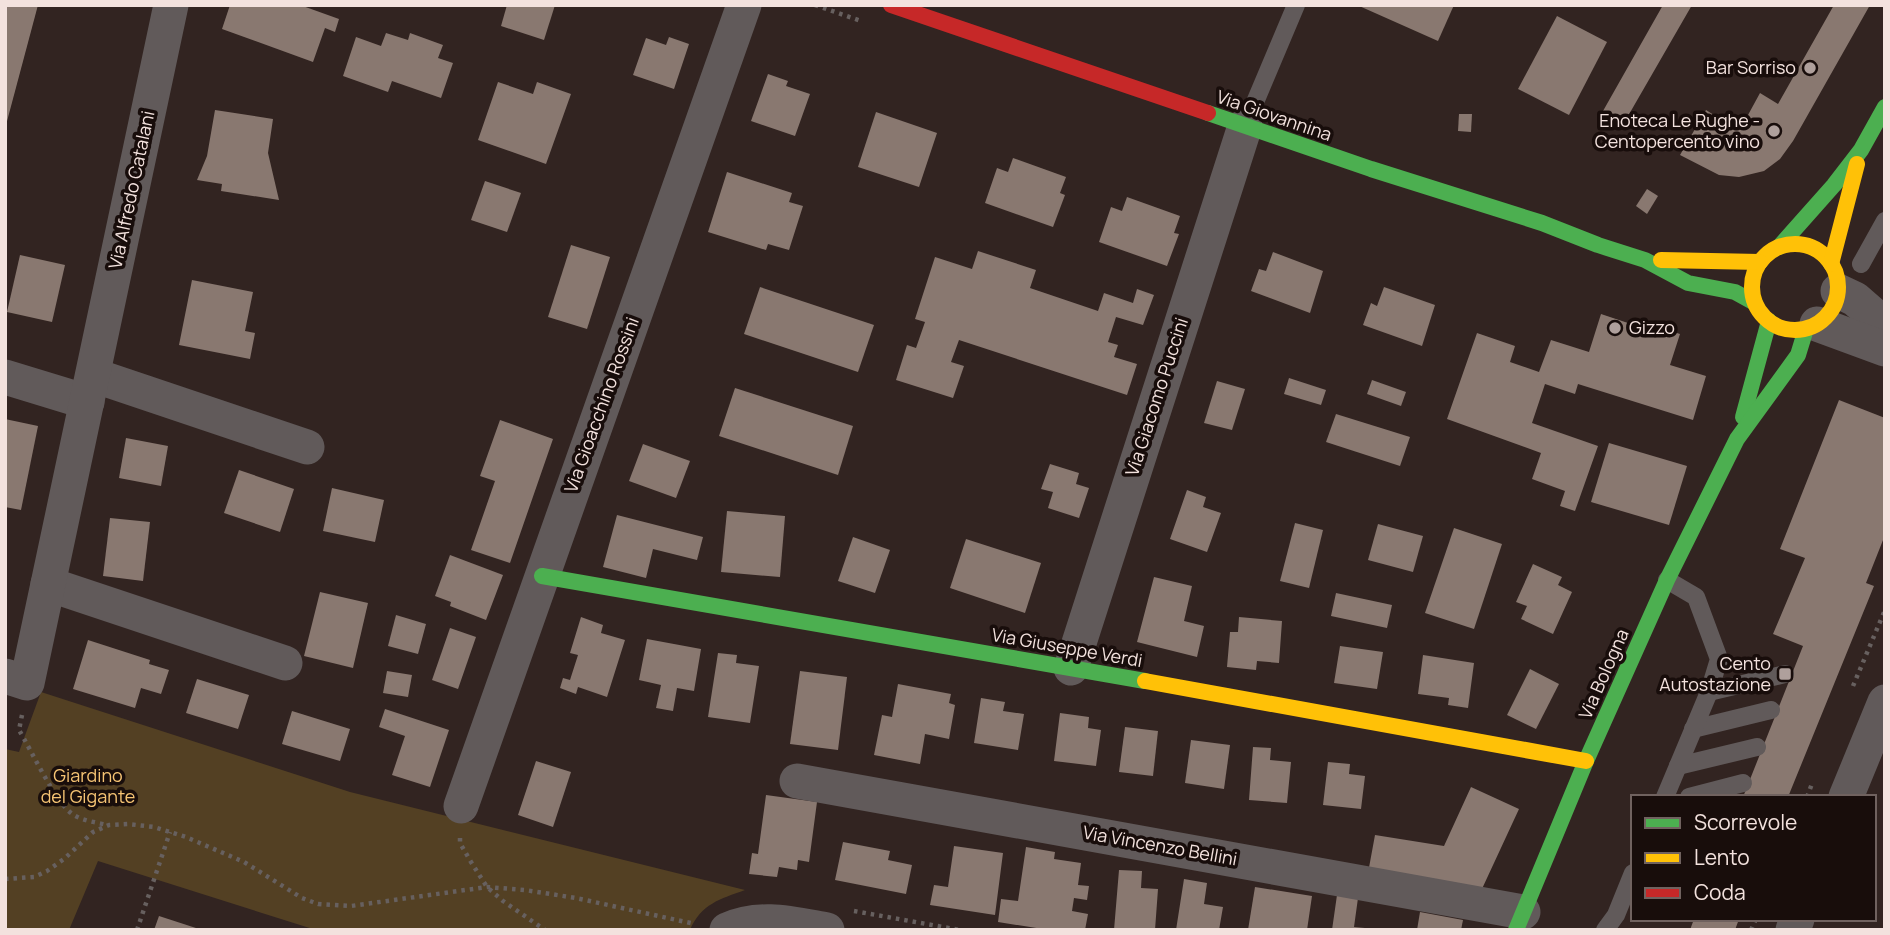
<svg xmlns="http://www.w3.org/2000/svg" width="1890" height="935" font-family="Manrope,sans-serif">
  <rect width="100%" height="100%" fill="#322421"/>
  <path fill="#534023" d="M41 692 350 792 745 890C720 899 701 904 690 930H316L98 861 69 930H5V749L19 752Z"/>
  <g fill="#897870">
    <polygon points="5,5 38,5 6,125 5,125"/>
    <polygon points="230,5 300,5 339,19 335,32 325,28 313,62 222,29"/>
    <polygon points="507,5 555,5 544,40 501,26"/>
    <polygon points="1357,5 1454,5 1438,41"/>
    <polygon points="1663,5 1675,7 1676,5 1692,5 1624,123 1603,111"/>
    <polygon points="1834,5 1870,5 1793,141 1780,159 1764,171 1739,177 1719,175 1680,155 1706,110 1725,122 1748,115 1760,93 1778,104"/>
    <polygon points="1557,16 1607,42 1569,115 1518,89"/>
    <polygon points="386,33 408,40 410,33 443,45 438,58 453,63 441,98 392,81 388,92 343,76 356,37 381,46"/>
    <polygon points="669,37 689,44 674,89 633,75 646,38 666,45"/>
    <polygon points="768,74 788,81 786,86 810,94 795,136 751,121"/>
    <polygon points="498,82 533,94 537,82 571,94 546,164 478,140"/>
    <polygon points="215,110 273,119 268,153 279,200 221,191 222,184 197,180 207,156"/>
    <polygon points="876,112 937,133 919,187 858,167"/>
    <polygon points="1459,114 1472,114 1471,132 1458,131"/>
    <polygon points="1013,158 1066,177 1060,193 1065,195 1053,227 985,203 997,168 1008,172"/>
    <polygon points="727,172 792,193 789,202 803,206 789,250 768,244 766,250 708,232"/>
    <polygon points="485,181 521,193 507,232 471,220"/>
    <polygon points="1647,189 1658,196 1647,214 1636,206"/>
    <polygon points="1127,197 1180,216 1174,233 1179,234 1167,266 1099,242 1111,207 1122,211"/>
    <polygon points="571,245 610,257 587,329 548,317"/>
    <polygon points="978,251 1036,270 1030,288 1098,311 1104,293 1133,303 1137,289 1154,295 1143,325 1116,317 1108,342 1118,345 1114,357 1137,364 1127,395 959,340 951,362 964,366 953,398 896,380 907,345 916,348 925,322 915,319 935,257 972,269"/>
    <polygon points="1273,252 1323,271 1310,313 1251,291 1259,269 1266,271"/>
    <polygon points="20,255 65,265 52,322 7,312"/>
    <polygon points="192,280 253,292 245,331 255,333 250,359 179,345"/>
    <polygon points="760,287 874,325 858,372 744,334"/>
    <polygon points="1384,287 1435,305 1422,346 1363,325 1371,303 1377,306"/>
    <polygon points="1601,314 1640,327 1642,322 1680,334 1670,365 1706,376 1693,420 1578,384 1575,394 1545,384 1532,423 1598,446 1575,511 1560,506 1565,491 1532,479 1541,453 1447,419 1477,333 1515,346 1510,362 1539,372 1551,340 1589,352"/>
    <polygon points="1289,378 1326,390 1321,405 1284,394"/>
    <polygon points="1372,380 1406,392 1401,406 1367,394"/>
    <polygon points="1217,381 1245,389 1232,430 1204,423"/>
    <polygon points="735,388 853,426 838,475 719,436"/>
    <polygon points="1839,400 1885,418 1885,535 1866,583 1874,586 1788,797 1743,797 1803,646 1773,634 1805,558 1780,549"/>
    <polygon points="1336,414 1410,437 1400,466 1326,442"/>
    <polygon points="5,419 38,426 21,510 5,507"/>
    <polygon points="500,420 553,439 510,563 471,550 495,481 480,476"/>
    <polygon points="126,438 168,446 161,486 119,478"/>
    <polygon points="1609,443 1687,466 1669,525 1591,502"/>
    <polygon points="643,444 690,461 676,498 629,481"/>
    <polygon points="1050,464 1079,473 1076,484 1089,488 1079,518 1048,508 1053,492 1041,489"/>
    <polygon points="239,470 294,489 280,532 224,513"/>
    <polygon points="332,488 384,500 375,542 323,531"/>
    <polygon points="1187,490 1206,497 1203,507 1221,513 1207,552 1170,539"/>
    <polygon points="727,511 785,516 780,577 721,572"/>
    <polygon points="617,515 703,537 697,560 653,549 646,578 603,567"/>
    <polygon points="110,518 150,522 143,581 103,576"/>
    <polygon points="1295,523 1323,530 1309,588 1280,581"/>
    <polygon points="1378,524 1423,536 1413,572 1368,560"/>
    <polygon points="1454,528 1502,544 1474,629 1425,613"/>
    <polygon points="853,537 890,550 875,593 838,581"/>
    <polygon points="966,539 1041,563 1025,613 950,588"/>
    <polygon points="450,555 503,575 486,620 450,606 451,602 435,596"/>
    <polygon points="1533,564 1562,577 1558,585 1572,592 1553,634 1521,619 1527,606 1516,602"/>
    <polygon points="1154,577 1192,586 1184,621 1204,626 1197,657 1137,642"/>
    <polygon points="320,592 368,603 353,668 304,656"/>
    <polygon points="1336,593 1392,605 1387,628 1331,616"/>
    <polygon points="396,615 426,624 418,654 388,646"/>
    <polygon points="581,617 603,625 601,633 625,640 607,697 578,687 576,694 560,688 563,678 570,680 578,655 570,653"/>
    <polygon points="1239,617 1282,621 1279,663 1257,661 1256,670 1227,667 1230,632 1238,632"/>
    <polygon points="450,628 476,637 458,689 432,680"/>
    <polygon points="647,639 701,649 694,691 677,688 673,711 656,708 661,685 639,680"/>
    <polygon points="88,640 150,660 149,664 169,670 161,694 141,688 135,708 73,689"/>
    <polygon points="1340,646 1383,652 1377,689 1334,683"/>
    <polygon points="718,653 737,655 736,663 759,666 750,723 708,717"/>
    <polygon points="1423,655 1474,663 1468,708 1448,705 1449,698 1418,694"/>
    <polygon points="1530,669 1559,684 1536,729 1507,715"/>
    <polygon points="387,671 412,675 408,697 383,693"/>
    <polygon points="800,671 847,677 838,750 790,744"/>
    <polygon points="197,679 249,695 238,729 186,713"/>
    <polygon points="898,684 951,694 949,703 955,705 949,739 925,734 920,764 874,755 882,715 892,717"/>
    <polygon points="981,698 1005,702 1003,711 1024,714 1018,750 974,743"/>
    <polygon points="385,709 449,730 430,787 392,775 405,736 379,727"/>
    <polygon points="292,711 350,729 340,761 282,744"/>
    <polygon points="1060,713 1089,717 1088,728 1101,730 1096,766 1054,761"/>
    <polygon points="1125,727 1158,731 1153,776 1119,772"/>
    <polygon points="1191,740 1230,745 1224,789 1185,783"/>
    <polygon points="1253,747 1271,748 1270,760 1291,762 1287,803 1249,800"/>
    <polygon points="536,761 571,772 553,827 518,815"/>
    <polygon points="1328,762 1350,764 1349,774 1365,776 1361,809 1323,805"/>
    <polygon points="1471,787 1519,809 1481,891 1368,873 1375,835 1444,846"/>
    <polygon points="766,795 817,802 809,862 798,860 797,870 779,867 777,877 749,874 752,853 758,854"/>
    <polygon points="843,842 890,851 888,860 912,865 906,894 835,880"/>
    <polygon points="954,846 1003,853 995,915 930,905 934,885 948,887"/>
    <polygon points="1026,847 1055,852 1054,859 1081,863 1078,885 1089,886 1087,900 1074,898 1072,911 1088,914 1085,930 1049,930 998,922 1001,899 1018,901"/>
    <polygon points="1119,870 1142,871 1141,888 1158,889 1155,930 1114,930"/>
    <polygon points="1184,879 1207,883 1204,904 1223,907 1219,930 1176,930"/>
    <polygon points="1255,887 1312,896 1307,930 1248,930"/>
    <polygon points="1337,895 1358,898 1354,927 1365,928 1365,930 1332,930"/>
    <polygon points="1420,912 1463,920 1461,930 1417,930"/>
    <polygon points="159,916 199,929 199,930 154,930"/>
    <polygon points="1694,919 1739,919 1735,930 1690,930"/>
  </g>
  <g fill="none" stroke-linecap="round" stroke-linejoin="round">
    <g stroke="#67605f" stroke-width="4.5" stroke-dasharray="3.5 5" stroke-linecap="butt">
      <polyline points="815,5 861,21"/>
      <polyline points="1853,686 1885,610"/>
      <path d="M22 715 19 730C31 750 55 801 71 813 81 821 96 822 107 825"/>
      <polyline points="1807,797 1813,781"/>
      <polyline points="460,838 460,843 471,862 487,887 503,901 545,930"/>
      <polyline points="5,879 34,877 47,871 64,859 93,832 109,825 128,824 154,827 186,837 244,862 302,898 318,904 351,906 487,887 525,890 576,898 695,924"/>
      <polyline points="854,911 960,930"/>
      <polyline points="137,930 170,832"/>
      <polyline points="1751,930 1756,919"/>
    </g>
    <g stroke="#615a5a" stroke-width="18">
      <polyline points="1245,126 1296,5"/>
      <polyline points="1861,264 1885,221"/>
      <polyline points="1709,692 1785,674"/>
      <polyline points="1693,729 1771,710"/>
      <polyline points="1678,766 1757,747"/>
      <polyline points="1665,797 1709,692 1719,659 1696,597 1667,580"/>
      <polyline points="1689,797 1743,783"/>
      <polyline points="1605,930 1616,915 1633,873"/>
    </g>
    <g stroke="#615a5a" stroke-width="35">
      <polyline points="1838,291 1855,299 1885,325"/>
      <polyline points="1817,324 1885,349"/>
      <polyline points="93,375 307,447"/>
      <polyline points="5,377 87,402"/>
      <polyline points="48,584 285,663"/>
      <polyline points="1071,668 1245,126"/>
      <polyline points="5,676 27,683 171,5"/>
      <polyline points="797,781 1523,912"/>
      <polyline points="1846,797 1885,702"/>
      <polyline points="461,806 744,5"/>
      <path d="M727 930C760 915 793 924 827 930"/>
      <polyline points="1793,930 1797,919"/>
    </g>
    <g stroke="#4caf50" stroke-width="16">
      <polyline points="1208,113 1371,169 1542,223 1598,245 1645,260 1688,283 1735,292 1755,303"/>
      <polyline points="1779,247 1834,185 1861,150 1885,107"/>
      <polyline points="1743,417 1769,321"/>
      <polyline points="542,576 1145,681"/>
      <polyline points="1516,930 1586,761 1667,580 1737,439 1798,355 1806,329"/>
    </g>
    <g stroke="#ffc107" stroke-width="16">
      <circle cx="1795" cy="287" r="43"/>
      <polyline points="1661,260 1760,262"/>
      <polyline points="1831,264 1857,164"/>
      <polyline points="1145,681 1586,761"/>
    </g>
    <polyline stroke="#c62828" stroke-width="16" points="891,5 1208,113"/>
  </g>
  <g fill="#afa09c" stroke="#180d0b" stroke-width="2.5">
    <circle cx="1810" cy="68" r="7"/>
    <circle cx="1774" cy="131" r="7"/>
    <circle cx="1615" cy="328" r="7"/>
    <rect x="1778" y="667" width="14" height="14" rx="3.5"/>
  </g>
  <g text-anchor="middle" stroke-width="7" stroke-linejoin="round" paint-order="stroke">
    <g font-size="18" fill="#f3e2de" stroke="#180d0b" text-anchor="end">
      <text x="1796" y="74">Bar Sorriso</text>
      <text x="1760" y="127">Enoteca Le Rughe -<tspan x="1760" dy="21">Centopercento vino</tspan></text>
      <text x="1629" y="334" text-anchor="start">Gizzo</text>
      <text x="1771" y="670">Cento<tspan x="1771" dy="21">Autostazione</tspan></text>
    </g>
    <g font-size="18" fill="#f3e2de" stroke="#180d0b">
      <text transform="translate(1274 116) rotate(19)" y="6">Via Giovannina</text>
      <text transform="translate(132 190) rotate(-78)" y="6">Via Alfredo Catalani</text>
      <text transform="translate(1157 397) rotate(-72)" y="6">Via Giacomo Puccini</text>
      <text transform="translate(602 405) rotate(-70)" y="6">Via Gioacchino Rossini</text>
      <text transform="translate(1067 648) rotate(10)" y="6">Via Giuseppe Verdi</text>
      <text transform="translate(1604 674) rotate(-66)" y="6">Via Bologna</text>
      <text transform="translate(1160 846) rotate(10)" y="6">Via Vincenzo Bellini</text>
    </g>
    <g font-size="18" fill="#f6c474" stroke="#180d0b">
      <text x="88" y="782">Giardino<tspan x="88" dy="21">del Gigante</tspan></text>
    </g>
  </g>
  <rect width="1890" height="935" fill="none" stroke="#f3e2de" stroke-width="14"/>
  <rect x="1631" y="795" width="245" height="126" fill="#180d0b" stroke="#70625f" stroke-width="2"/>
  <rect x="1645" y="818" width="35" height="10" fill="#4caf50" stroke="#70625f" stroke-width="2"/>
  <text x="1694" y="830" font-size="21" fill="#f3e2de">Scorrevole</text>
  <rect x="1645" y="853" width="35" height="10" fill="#ffc107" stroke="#70625f" stroke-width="2"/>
  <text x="1694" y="865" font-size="21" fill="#f3e2de">Lento</text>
  <rect x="1645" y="888" width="35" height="10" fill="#c62828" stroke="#70625f" stroke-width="2"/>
  <text x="1694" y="900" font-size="21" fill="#f3e2de">Coda</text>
</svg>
